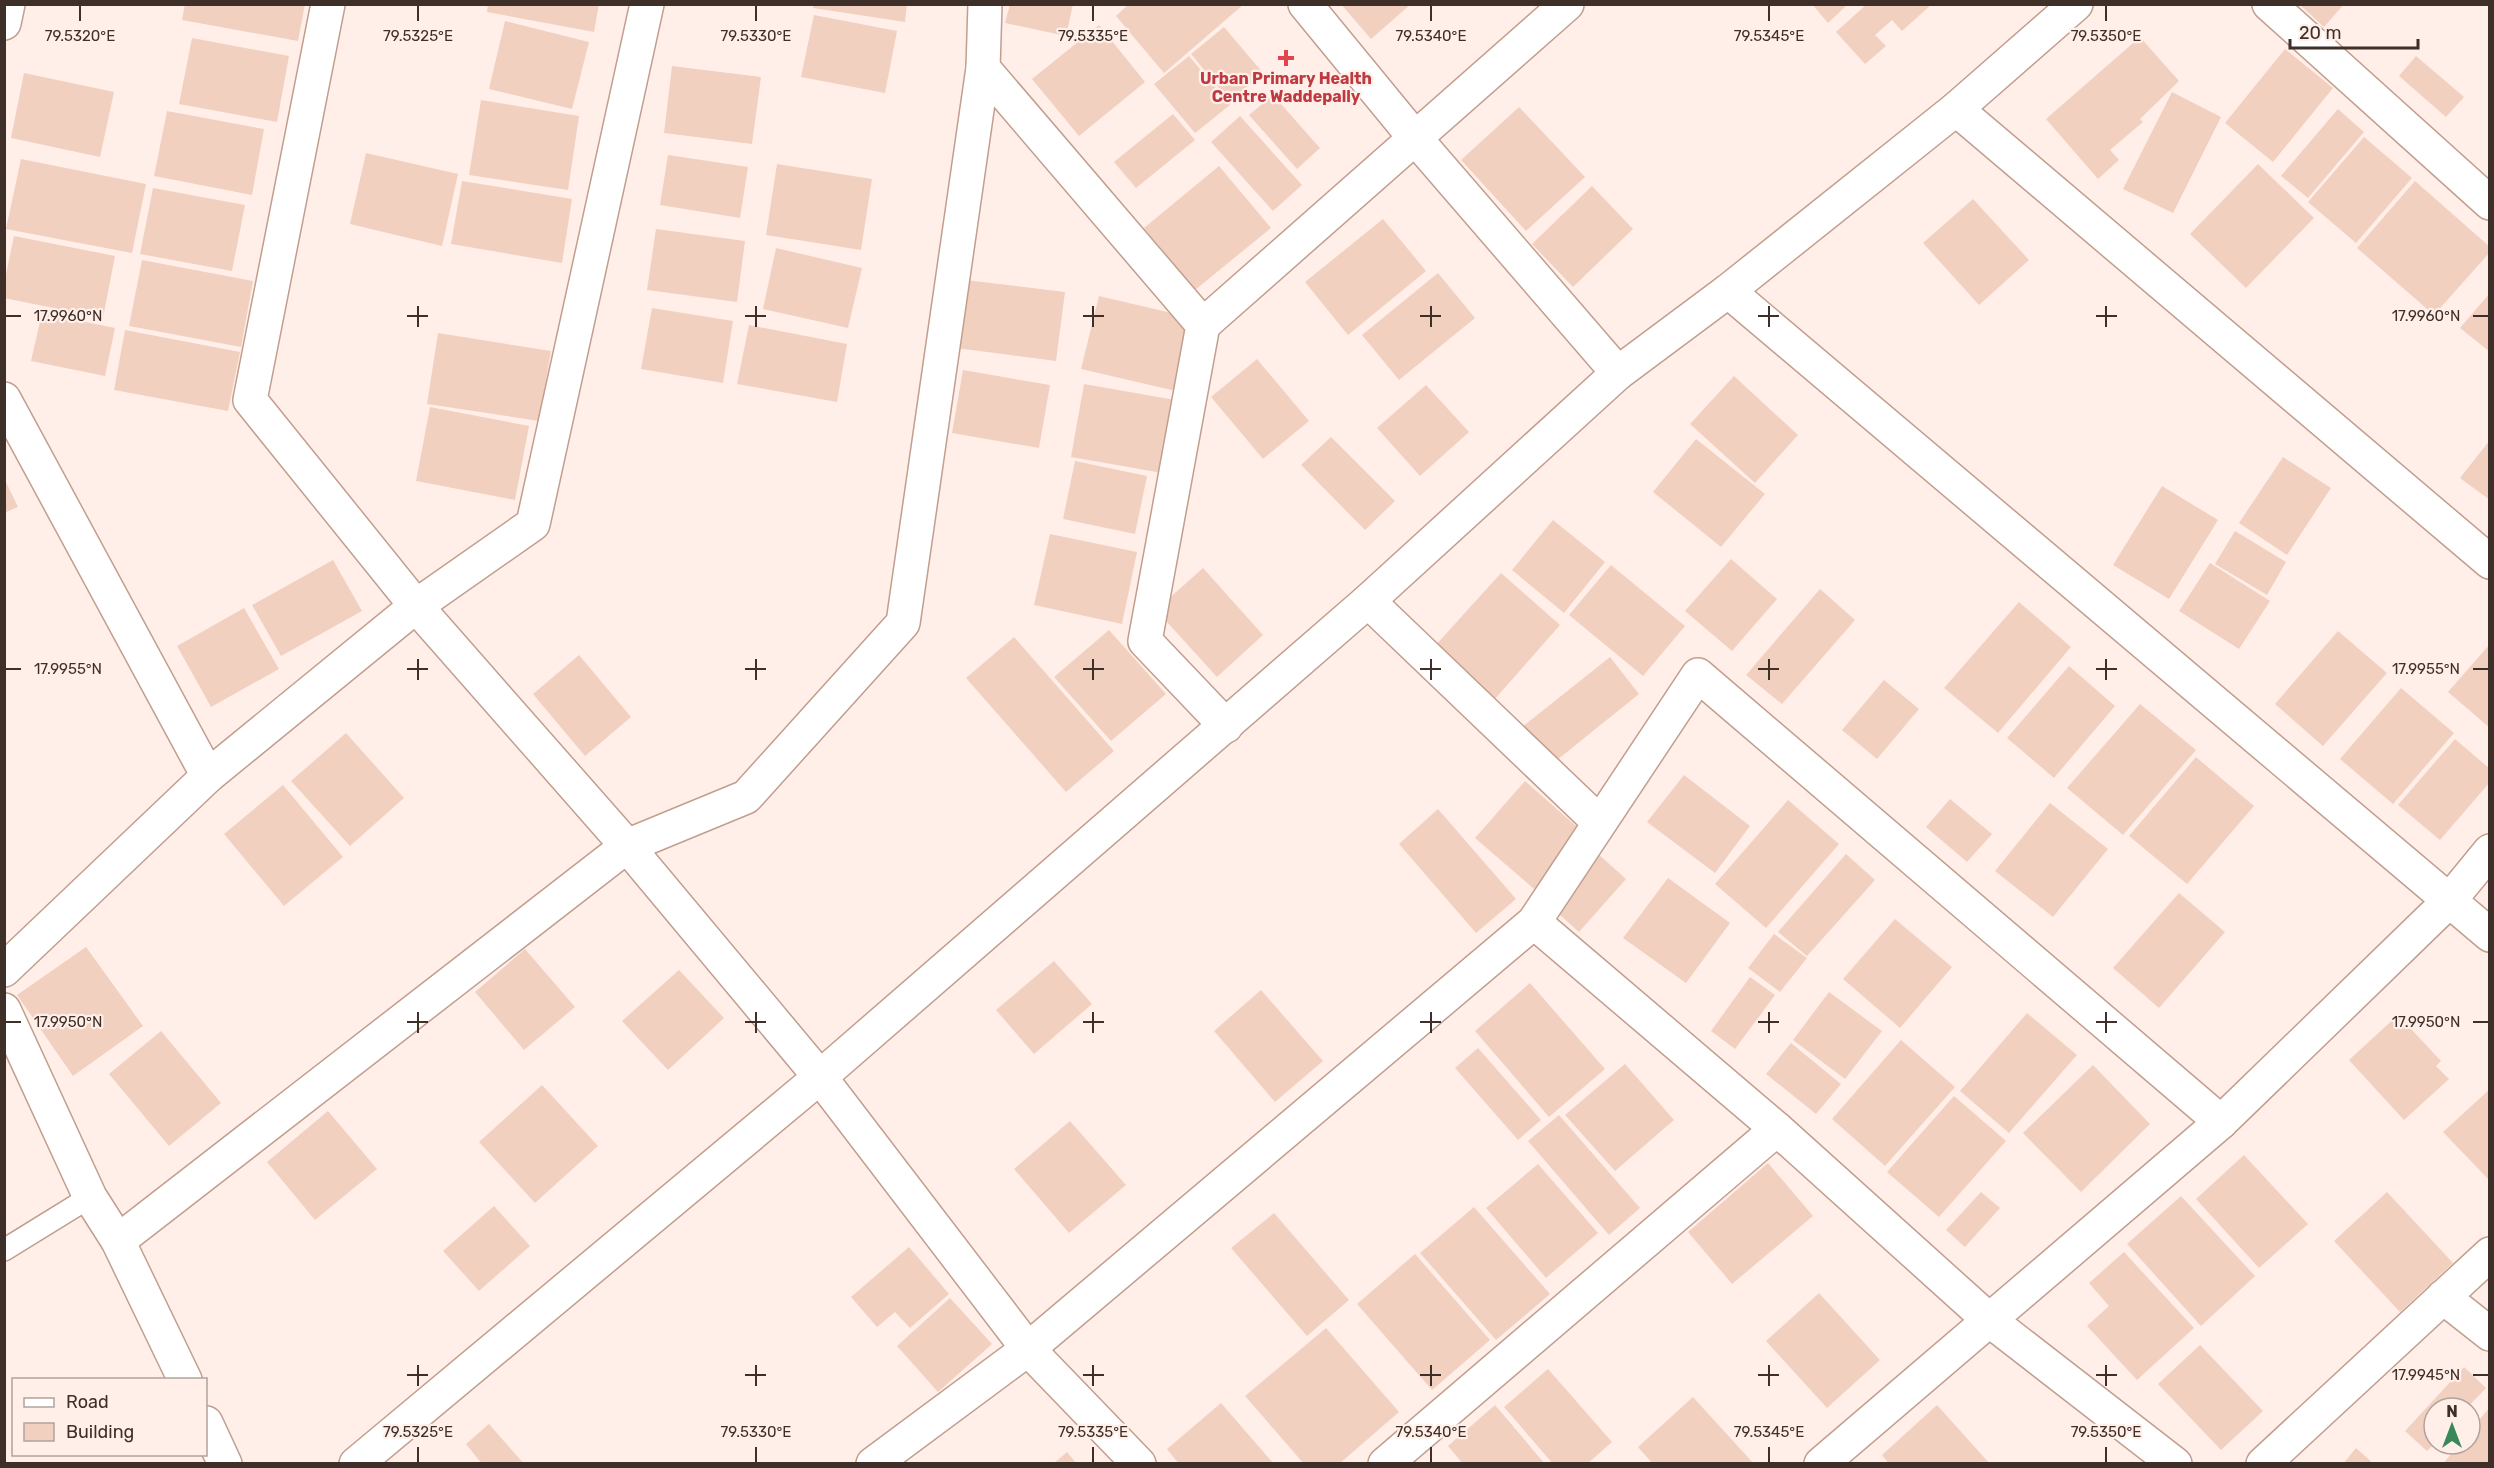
<svg xmlns="http://www.w3.org/2000/svg" width="2494" height="1468" font-family="Rubik,sans-serif">
  <rect width="100%" height="100%" fill="#ffefe8"/>
  <g fill="#f2d0c0">
    <polygon points="185,4 305,4 298,41 182,20"/>
    <polygon points="488,4 599,4 594,32 487,12"/>
    <polygon points="814,4 907,4 905,22 813,8"/>
    <polygon points="1010,4 1073,4 1066,36 1005,23"/>
    <polygon points="1129,4 1244,4 1164,73 1116,16"/>
    <polygon points="1341,4 1411,4 1371,39"/>
    <polygon points="1812,4 1848,4 1828,23"/>
    <polygon points="1867,4 1932,4 1902,31 1892,20 1875,35 1886,46 1865,64 1836,32"/>
    <polygon points="2299,4 2344,4 2324,27"/>
    <polygon points="814,15 897,31 885,93 801,77"/>
    <polygon points="505,21 589,42 572,109 489,89"/>
    <polygon points="1099,25 1145,82 1079,136 1032,79"/>
    <polygon points="1224,27 1263,73 1230,101 1191,54"/>
    <polygon points="2140,37 2179,81 2140,119 2143,122 2110,150 2119,160 2098,179 2046,119"/>
    <polygon points="192,38 289,56 277,122 179,104"/>
    <polygon points="2285,49 2333,88 2273,162 2225,123"/>
    <polygon points="1189,56 1230,105 1195,133 1154,84"/>
    <polygon points="2416,56 2464,97 2446,117 2399,76"/>
    <polygon points="672,66 761,77 752,144 664,133"/>
    <polygon points="24,73 114,92 100,157 11,138"/>
    <polygon points="2172,92 2221,117 2173,213 2123,189"/>
    <polygon points="1273,95 1320,148 1297,169 1249,115"/>
    <polygon points="481,100 579,116 568,190 469,175"/>
    <polygon points="1519,107 1585,177 1526,231 1461,160"/>
    <polygon points="2338,109 2364,132 2308,198 2281,176"/>
    <polygon points="167,111 264,129 252,195 154,176"/>
    <polygon points="1173,114 1195,140 1136,188 1114,162"/>
    <polygon points="1240,116 1302,185 1273,211 1211,142"/>
    <polygon points="2364,137 2412,178 2356,243 2308,202"/>
    <polygon points="366,153 458,174 442,246 350,224"/>
    <polygon points="668,155 748,167 740,218 660,205"/>
    <polygon points="21,159 146,184 132,253 6,229"/>
    <polygon points="777,164 872,179 861,250 766,235"/>
    <polygon points="2258,164 2314,218 2246,288 2190,234"/>
    <polygon points="1219,166 1271,228 1195,290 1144,228"/>
    <polygon points="462,181 572,199 562,263 451,244"/>
    <polygon points="2415,181 2490,247 2490,252 2434,315 2357,248"/>
    <polygon points="1592,186 1633,229 1573,287 1532,244"/>
    <polygon points="153,188 245,205 232,271 140,254"/>
    <polygon points="1973,199 2029,260 1979,305 1923,243"/>
    <polygon points="1383,219 1426,271 1348,335 1305,282"/>
    <polygon points="656,229 745,241 737,302 647,290"/>
    <polygon points="14,236 115,256 103,318 4,298 4,284"/>
    <polygon points="776,248 862,268 848,328 763,309"/>
    <polygon points="142,260 253,281 241,347 129,326"/>
    <polygon points="1438,273 1475,318 1399,380 1362,335"/>
    <polygon points="965,280 1065,292 1056,361 956,348"/>
    <polygon points="2490,293 2490,352 2460,328"/>
    <polygon points="1099,296 1193,318 1176,391 1081,369"/>
    <polygon points="652,308 733,321 723,383 641,369"/>
    <polygon points="42,313 115,328 105,376 31,361"/>
    <polygon points="749,325 847,344 837,402 737,384"/>
    <polygon points="125,330 240,352 228,411 114,390"/>
    <polygon points="438,333 551,351 539,421 427,404"/>
    <polygon points="1257,359 1309,421 1263,459 1211,397"/>
    <polygon points="963,370 1050,385 1039,448 952,433"/>
    <polygon points="1734,376 1798,435 1755,483 1690,424"/>
    <polygon points="1084,384 1181,401 1168,474 1071,457"/>
    <polygon points="1426,385 1469,432 1420,476 1377,428"/>
    <polygon points="430,407 529,426 515,500 416,481"/>
    <polygon points="1331,437 1395,501 1365,530 1301,465"/>
    <polygon points="1696,439 1765,494 1721,547 1653,492"/>
    <polygon points="2490,440 2490,500 2460,478"/>
    <polygon points="2283,457 2331,488 2287,555 2239,523"/>
    <polygon points="1075,461 1147,476 1135,534 1063,519"/>
    <polygon points="4,478 18,507 4,513"/>
    <polygon points="2162,486 2218,520 2169,599 2113,565"/>
    <polygon points="1553,520 1605,562 1564,613 1512,570"/>
    <polygon points="2235,531 2286,562 2267,595 2215,564"/>
    <polygon points="1050,534 1137,552 1122,624 1034,605"/>
    <polygon points="1731,559 1777,599 1732,651 1685,611"/>
    <polygon points="333,560 362,611 281,656 252,605"/>
    <polygon points="2210,563 2270,601 2239,649 2179,611"/>
    <polygon points="1611,565 1685,626 1643,676 1569,615"/>
    <polygon points="1203,568 1263,635 1217,677 1156,610"/>
    <polygon points="1501,573 1560,625 1494,700 1434,647"/>
    <polygon points="1820,589 1855,620 1782,704 1746,675"/>
    <polygon points="2019,602 2071,647 1998,733 1944,688"/>
    <polygon points="244,608 279,669 211,707 177,646"/>
    <polygon points="1109,630 1166,694 1111,741 1054,677"/>
    <polygon points="2338,631 2387,673 2323,746 2275,704"/>
    <polygon points="1014,637 1114,751 1066,792 966,678"/>
    <polygon points="2490,644 2490,728 2448,692"/>
    <polygon points="579,655 631,717 585,756 533,694"/>
    <polygon points="1610,657 1639,694 1552,764 1522,727"/>
    <polygon points="2069,666 2115,706 2054,778 2007,738"/>
    <polygon points="1884,680 1919,709 1877,759 1842,730"/>
    <polygon points="2401,688 2454,733 2393,804 2340,759"/>
    <polygon points="2140,704 2196,750 2123,835 2067,788"/>
    <polygon points="346,733 404,798 350,846 291,781"/>
    <polygon points="2455,739 2490,769 2490,782 2440,840 2398,805"/>
    <polygon points="2196,757 2254,806 2187,884 2129,836"/>
    <polygon points="1684,775 1750,826 1715,873 1647,822"/>
    <polygon points="1525,781 1584,833 1534,889 1475,838"/>
    <polygon points="283,785 343,857 284,906 224,834"/>
    <polygon points="1950,799 1992,834 1967,862 1926,827"/>
    <polygon points="1788,800 1839,844 1766,928 1715,884"/>
    <polygon points="2050,803 2108,849 2053,917 1995,871"/>
    <polygon points="1438,809 1516,899 1476,933 1399,844"/>
    <polygon points="1597,853 1626,879 1579,932 1550,906"/>
    <polygon points="1846,854 1875,880 1807,956 1778,932"/>
    <polygon points="1668,878 1730,923 1686,983 1623,938"/>
    <polygon points="2179,893 2225,932 2159,1008 2113,968"/>
    <polygon points="1895,919 1952,967 1900,1028 1843,979"/>
    <polygon points="1774,934 1807,958 1780,992 1748,968"/>
    <polygon points="86,947 143,1026 73,1076 17,995"/>
    <polygon points="525,949 575,1007 524,1050 475,992"/>
    <polygon points="1054,961 1092,1004 1034,1054 996,1010"/>
    <polygon points="679,970 724,1018 668,1070 622,1021"/>
    <polygon points="1750,977 1775,995 1735,1049 1711,1031"/>
    <polygon points="1530,983 1605,1069 1549,1117 1475,1031"/>
    <polygon points="1261,990 1323,1061 1275,1102 1214,1031"/>
    <polygon points="1829,992 1882,1031 1845,1079 1793,1040"/>
    <polygon points="2027,1013 2077,1055 2009,1133 1960,1091"/>
    <polygon points="2398,1015 2441,1061 2436,1066 2449,1079 2404,1120 2349,1060"/>
    <polygon points="161,1031 221,1103 169,1146 109,1074"/>
    <polygon points="1901,1040 1955,1087 1885,1166 1832,1119"/>
    <polygon points="1791,1043 1841,1084 1816,1114 1766,1074"/>
    <polygon points="1478,1048 1541,1120 1518,1140 1455,1068"/>
    <polygon points="1625,1064 1674,1120 1615,1171 1565,1115"/>
    <polygon points="2093,1065 2150,1124 2081,1192 2023,1133"/>
    <polygon points="542,1085 598,1146 535,1203 479,1142"/>
    <polygon points="2490,1089 2490,1181 2443,1132"/>
    <polygon points="1954,1096 2006,1141 1939,1217 1887,1172"/>
    <polygon points="328,1111 377,1169 315,1220 267,1162"/>
    <polygon points="1559,1115 1640,1208 1609,1235 1528,1141"/>
    <polygon points="1070,1121 1126,1185 1069,1233 1014,1169"/>
    <polygon points="2244,1155 2308,1224 2259,1268 2196,1199"/>
    <polygon points="1768,1163 1813,1216 1732,1284 1688,1232"/>
    <polygon points="1538,1164 1598,1233 1546,1278 1486,1208"/>
    <polygon points="1981,1192 2000,1208 1965,1247 1946,1230"/>
    <polygon points="2387,1192 2453,1263 2400,1312 2334,1241"/>
    <polygon points="2181,1196 2255,1276 2201,1326 2127,1244"/>
    <polygon points="494,1206 530,1246 479,1291 443,1251"/>
    <polygon points="1474,1207 1550,1294 1496,1340 1420,1253"/>
    <polygon points="1274,1213 1349,1300 1307,1336 1231,1248"/>
    <polygon points="909,1247 949,1294 910,1328 895,1312 877,1327 851,1297"/>
    <polygon points="2124,1252 2194,1328 2137,1380 2087,1326 2109,1306 2089,1283"/>
    <polygon points="1415,1254 1490,1340 1432,1390 1357,1304"/>
    <polygon points="1819,1293 1880,1360 1827,1408 1766,1341"/>
    <polygon points="950,1298 992,1344 938,1392 897,1346"/>
    <polygon points="1326,1328 1399,1412 1339,1464 1304,1464 1245,1396"/>
    <polygon points="2200,1345 2263,1411 2221,1450 2158,1384"/>
    <polygon points="2464,1367 2486,1388 2467,1408 2434,1408 2434,1444 2427,1451 2405,1431"/>
    <polygon points="1548,1369 1612,1442 1587,1464 1553,1464 1504,1407"/>
    <polygon points="1693,1397 1754,1464 1653,1464 1638,1447"/>
    <polygon points="1221,1403 1274,1464 1179,1464 1167,1449"/>
    <polygon points="1495,1405 1545,1464 1463,1464 1448,1446"/>
    <polygon points="1937,1405 1990,1464 1889,1464 1882,1455"/>
    <polygon points="2490,1407 2490,1464 2443,1464 2459,1444 2470,1444 2470,1431"/>
    <polygon points="489,1424 524,1464 482,1464 466,1444"/>
    <polygon points="2356,1448 2374,1464 2343,1464"/>
    <polygon points="1067,1452 1077,1464 1053,1464"/>
  </g>
  <g fill="none" stroke-linecap="round" stroke-linejoin="round">
    <g stroke="#c19e8e" stroke-width="24">
      <polyline id="lane" points="4,1250 90,1197"/>
    </g>
    <g stroke="#c19e8e" stroke-width="36">
      <g id="street">
        <polyline points="328,4 250,400 416,606 627,846 820,1077 1028,1349 1139,1464"/>
        <polyline points="1305,4 1415,138 1618,373"/>
        <polyline points="2269,4 2490,203"/>
        <polyline points="4,23 8,4"/>
        <polyline points="983,68 1203,325 1145,641 1226,726"/>
        <polyline points="1956,109 2490,562"/>
        <polyline points="1728,291 2490,935"/>
        <polyline points="1203,325 1567,4"/>
        <polyline points="4,399 208,776"/>
        <polyline points="1368,601 1599,822"/>
        <polyline points="1534,922 1777,1129 1988,1319 2175,1464"/>
        <polyline points="4,970 208,776 416,606 533,524 647,4"/>
        <polyline points="4,1010 90,1197 118,1241 185,1380"/>
        <polyline points="118,1241 627,846 746,797 903,623 983,68 985,4"/>
        <polyline points="2443,1297 2490,1334"/>
        <polyline points="206,1423 225,1464"/>
        <polyline points="356,1464 820,1077 1368,601 1618,373 1728,291 1956,109 2076,4"/>
        <polyline points="873,1464 1028,1349 1534,922 1698,675 2221,1122"/>
        <polyline points="1385,1464 1777,1129"/>
        <polyline points="1821,1464 2221,1122 2449,901 2490,851"/>
        <polyline points="2263,1464 2490,1254"/>
      </g>
    </g>
    <use href="#lane" stroke="#fff" stroke-width="21"/>
    <use href="#street" stroke="#fff" stroke-width="33"/>
  </g>
  <path fill="none" stroke="#3e2f29" stroke-width="2" d="M80 6V21M418 6V21M756 6V21M1093 6V21M1431 6V21M1769 6V21M2106 6V21M418 306V327M756 306V327M1093 306V327M1431 306V327M1769 306V327M2106 306V327M6 316H21M407 316H428M745 316H766M1083 316H1104M1420 316H1441M1758 316H1779M2096 316H2117M2473 316H2488M418 659V680M756 659V680M1093 659V680M1431 659V680M1769 659V680M2106 659V680M6 669H21M407 669H428M745 669H766M1083 669H1104M1420 669H1441M1758 669H1779M2096 669H2117M2473 669H2488M418 1012V1033M756 1012V1033M1093 1012V1033M1431 1012V1033M1769 1012V1033M2106 1012V1033M6 1022H21M407 1022H428M745 1022H766M1083 1022H1104M1420 1022H1441M1758 1022H1779M2096 1022H2117M2473 1022H2488M418 1365V1386M756 1365V1386M1093 1365V1386M1431 1365V1386M1769 1365V1386M2106 1365V1386M407 1375H428M745 1375H766M1083 1375H1104M1420 1375H1441M1758 1375H1779M2096 1375H2117M2473 1375H2488M418 1447V1462M756 1447V1462M1093 1447V1462M1431 1447V1462M1769 1447V1462M2106 1447V1462"/>
  <path fill="#e0444e" stroke="#ffefe8" stroke-width="2" d="M1283 49h6v6h6v6h-6v6h-6v-6h-6v-6h6z"/>
  <g text-anchor="middle" stroke-width="4.5" stroke-linejoin="round" paint-order="stroke">
    <g font-size="16" font-weight="bold" fill="#be3a42" stroke="#ffefe8">
      <text x="1286" y="84">Urban Primary Health<tspan x="1286" dy="18">Centre Waddepally</tspan></text>
    </g>
  </g>
  <g font-size="15" text-anchor="middle" fill="#3e2f29" stroke="#ffefe8" stroke-width="4.5" stroke-linejoin="round" paint-order="stroke">
    <text x="80" y="41">79.5320°E</text>
    <text x="418" y="41">79.5325°E</text>
    <text x="756" y="41">79.5330°E</text>
    <text x="1093" y="41">79.5335°E</text>
    <text x="1431" y="41">79.5340°E</text>
    <text x="1769" y="41">79.5345°E</text>
    <text x="2106" y="41">79.5350°E</text>
    <text x="68" y="321">17.9960°N</text>
    <text x="2426" y="321">17.9960°N</text>
    <text x="68" y="674">17.9955°N</text>
    <text x="2426" y="674">17.9955°N</text>
    <text x="68" y="1027">17.9950°N</text>
    <text x="2426" y="1027">17.9950°N</text>
    <text x="2426" y="1380">17.9945°N</text>
    <text x="418" y="1437">79.5325°E</text>
    <text x="756" y="1437">79.5330°E</text>
    <text x="1093" y="1437">79.5335°E</text>
    <text x="1431" y="1437">79.5340°E</text>
    <text x="1769" y="1437">79.5345°E</text>
    <text x="2106" y="1437">79.5350°E</text>
  </g>
  <rect width="2494" height="1468" fill="none" stroke="#3e2f29" stroke-width="12"/>
  <rect x="12" y="1378" width="195" height="78" fill="#ffefe8" stroke="#b2a29c" stroke-width="1.5"/>
  <rect x="24" y="1398" width="30" height="9" fill="#ffffff" stroke="#b2a29c" stroke-width="1.5"/>
  <text x="66" y="1408" font-size="18" fill="#3e2f29">Road</text>
  <rect x="24" y="1423" width="30" height="18" fill="#f2d0c0" stroke="#b2a29c" stroke-width="1.5"/>
  <text x="66" y="1438" font-size="18" fill="#3e2f29">Building</text>
  <g transform="translate(2452 1426)"><circle r="28" fill="#ffefe8" stroke="#b2a29c" stroke-width="1.5"/>
  <path d="M0-4.5L10 22L0 15L-10 22Z" fill="#38895a"/>
  <text y="-9" font-size="16" font-weight="bold" text-anchor="middle" fill="#3e2f29">N</text>
  </g>
  <path d="M2290 39v9h128v-9" fill="none" stroke="#3e2f29" stroke-width="3"/>
  <text x="2299" y="39" font-size="18" fill="#3e2f29" stroke="#ffefe8" stroke-width="4.5" paint-order="stroke">20 m</text>
</svg>
